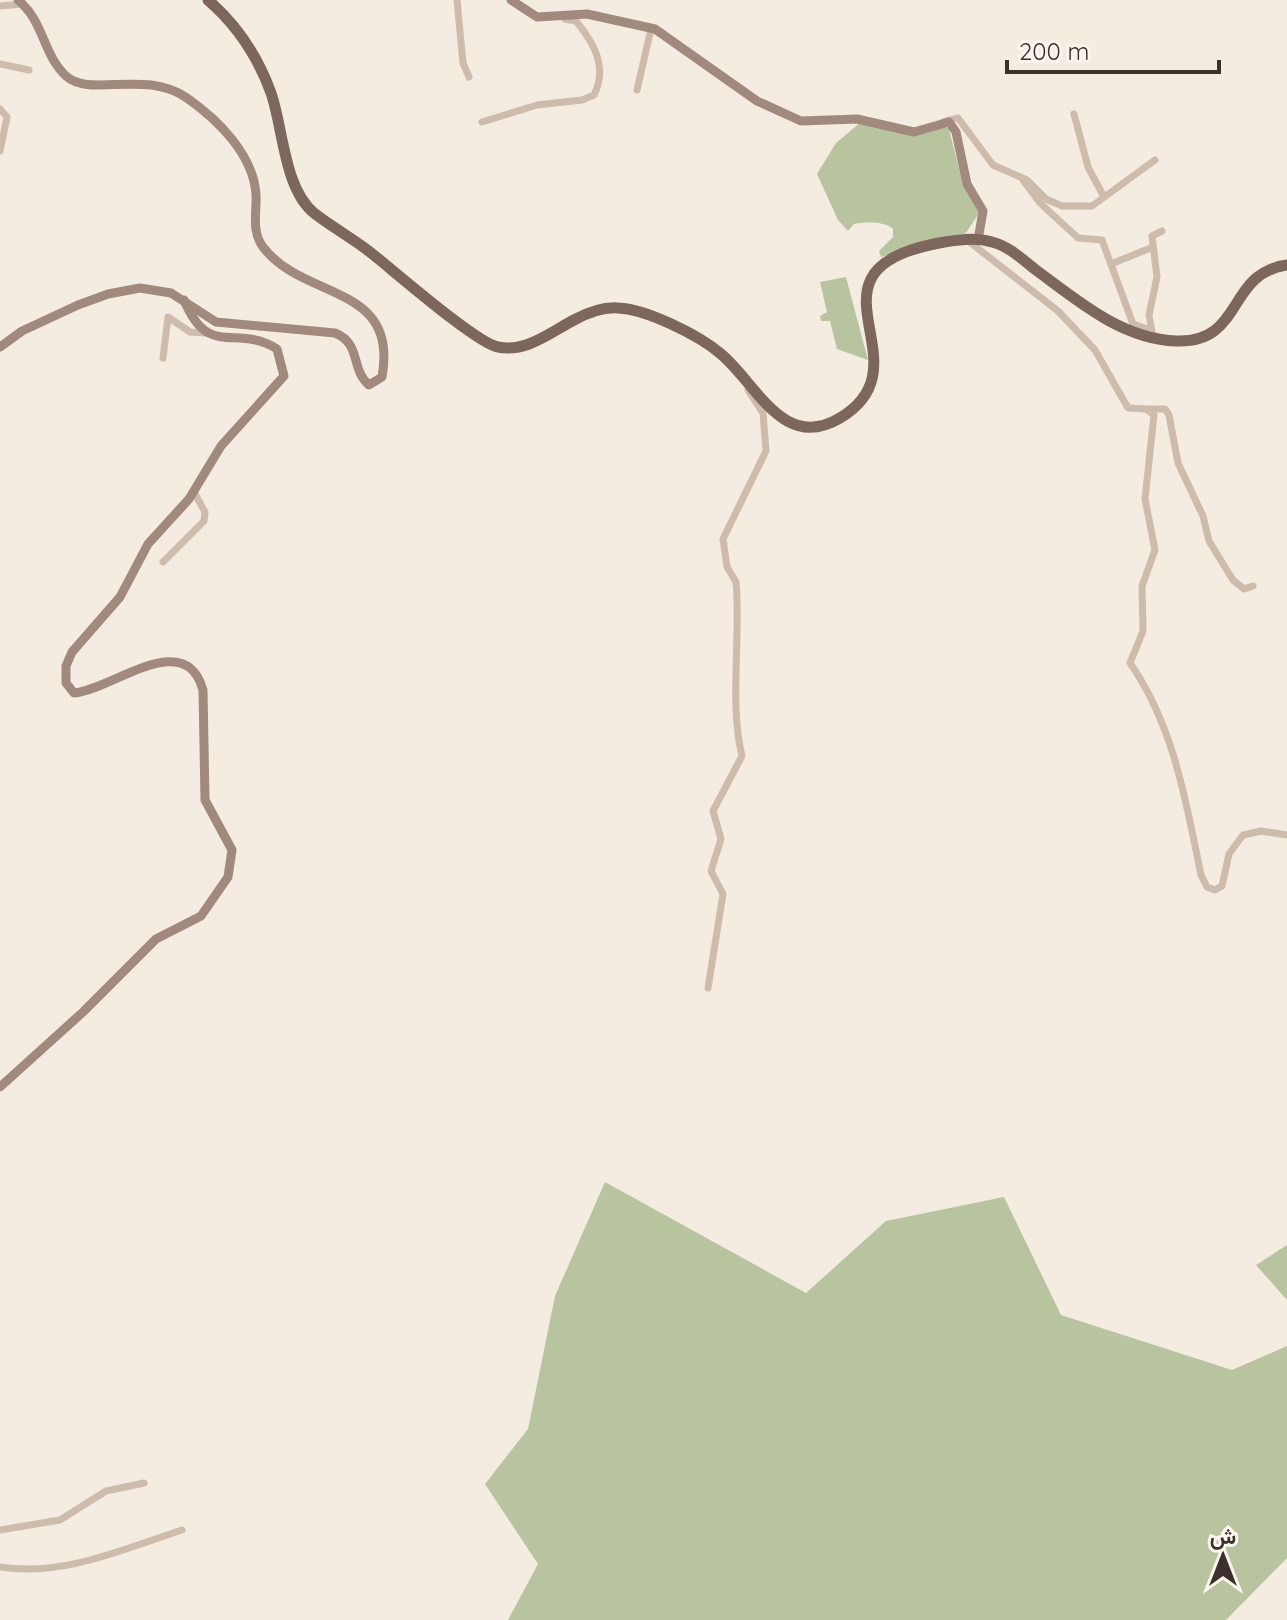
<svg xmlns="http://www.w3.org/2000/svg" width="1287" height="1620" font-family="Quicksand,Vazirmatn,sans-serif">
  <rect width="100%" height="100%" fill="#f4ebe1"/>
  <g fill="#b8c4a0">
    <path d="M861 122 912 136 943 126 949 129 963 185 979 213 966 233 881 257 879 251 893 237V229C884 221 866 222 854 224L848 231 838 220 817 174 836 143Z"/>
    <polygon points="846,277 868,360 837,349 830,321 821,321 820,316 827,312 820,282"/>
    <polygon points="605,1182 806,1293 886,1221 1004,1197 1061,1315 1232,1370 1287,1346 1287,1558 1226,1620 508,1620 538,1564 485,1484 528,1429 555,1296"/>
    <polygon points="1287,1245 1287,1300 1256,1265"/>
  </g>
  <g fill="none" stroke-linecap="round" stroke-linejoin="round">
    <g stroke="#cdbbac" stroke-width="7">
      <polyline points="457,0 463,63 469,77"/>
      <polyline points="0,6 23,4"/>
      <polyline points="0,64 29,70"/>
      <polyline points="637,90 651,29"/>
      <polyline points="0,109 7,117 0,151"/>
      <polyline points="1074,114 1088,167 1104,197"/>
      <path d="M482 122 537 105 582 100 594 95C608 67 594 43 576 21L565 19"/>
      <polyline points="943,122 958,118 993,165 1027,180 1046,199 1062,206 1092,206 1155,160"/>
      <polyline points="1023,180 1040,203 1078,238 1102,240 1133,324 1150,330"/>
      <path d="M967 240 1058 311 1095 350 1128 408 1146 409 1154 415 1145 499 1155 550 1142 586 1143 631 1130 663C1174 726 1186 802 1201 875L1207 887 1215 890 1222 886 1229 854 1243 835 1261 831 1287 835"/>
      <polyline points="1111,264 1153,247"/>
      <polyline points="1152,332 1149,315 1157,277 1152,236 1162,231"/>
      <polyline points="163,358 168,317 190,332 205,333"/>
      <polyline points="1146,409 1165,409 1169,415 1178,463 1203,516 1209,541 1233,580 1244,589 1253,586"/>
      <polyline points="163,562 204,521 205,512 194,492"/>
      <path d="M708 988 723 894 711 871 721 839 713 811 742 756C729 704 741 637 736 582L727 567 723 539 766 451 763 413 748 390"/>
      <polyline points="0,1530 60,1520 106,1491 144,1483"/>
      <path d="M0 1567C62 1577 124 1549 182 1530"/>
    </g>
    <g stroke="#a18a7d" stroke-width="9">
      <polyline points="511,0 537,17 587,14 655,29 757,101 801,121 857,119 914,132 949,122 956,132 967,184 983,211 978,240"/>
      <path d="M0 347 22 331 78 305 108 294 140 288 171 293 216 322 335 333C362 344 350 369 369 385L382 377C399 283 304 301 263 247 251 231 257 212 256 194 253 154 218 120 187 98 145 69 90 98 66 76 43 55 44 21 18 0"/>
      <path d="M0 1087 83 1012 156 939 201 916 228 877 232 850 205 800 203 690C185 626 112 690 74 693L66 683V666L72 652 120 597 148 544 189 499 221 446 284 376 277 349C235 323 209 360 184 300"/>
    </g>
    <path stroke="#7d675c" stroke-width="11" d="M208 0C237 25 258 57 271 93 283 127 284 189 314 213 332 227 352 238 370 252 393 270 476 343 498 347 526 353 551 332 574 320 587 313 604 307 618 308 646 309 699 335 721 354 757 384 783 452 840 418 932 363 790 271 939 243 956 240 975 237 992 242 1009 246 1023 260 1036 270 1078 301 1122 339 1176 341 1244 344 1226 273 1287 265"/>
  </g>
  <g transform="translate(1223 1556)" stroke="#fbf5ee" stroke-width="6" paint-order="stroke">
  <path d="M0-6L14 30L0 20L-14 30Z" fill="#3b302b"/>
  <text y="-12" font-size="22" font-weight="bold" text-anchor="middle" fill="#3b302b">ش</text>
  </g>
  <path d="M1007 60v12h212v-12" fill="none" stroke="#3b302b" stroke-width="4"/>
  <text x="1019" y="60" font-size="24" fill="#3b302b" stroke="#fbf5ee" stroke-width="6" paint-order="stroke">200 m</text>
</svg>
